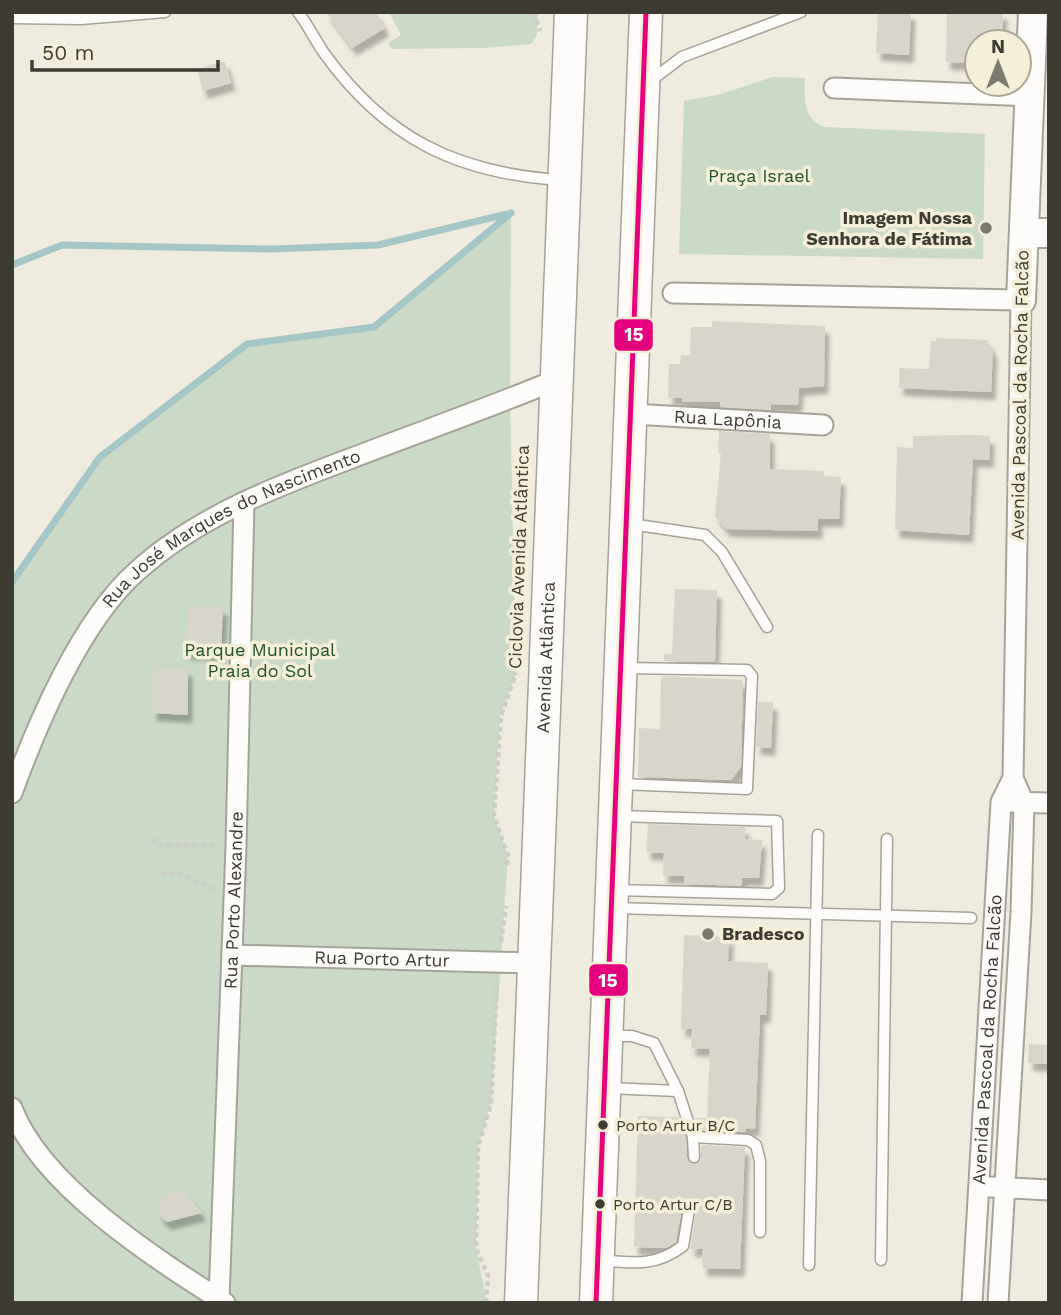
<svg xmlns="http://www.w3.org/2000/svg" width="1061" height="1315" font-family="'Work Sans',sans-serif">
  <defs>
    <filter id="shadow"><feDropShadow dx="4.5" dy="8" stdDeviation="2" flood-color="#0004"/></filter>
  </defs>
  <rect width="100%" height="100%" fill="#efecdf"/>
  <g fill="#cadac6">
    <polygon points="389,12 538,12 537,35 531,44 484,48 392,49 388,43 401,35"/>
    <path d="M772 77 805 78C805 99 802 119 825 127L985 134 983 259 679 254 684 101 721 94Z"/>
    <polygon points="511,213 510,398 516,674 500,716 494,816 508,856 491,1103 478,1147 476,1248 487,1303 12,1303 12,582 100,457 247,344 374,327"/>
  </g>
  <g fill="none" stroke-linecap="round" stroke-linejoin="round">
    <g stroke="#a4c7c6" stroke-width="7">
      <polyline points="12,265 62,245 272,249 378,245 507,214"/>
      <polyline points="12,582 100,457 247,344 374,327 511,213"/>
    </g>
  </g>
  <g fill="#d8d5cb" filter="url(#shadow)">
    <polygon points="326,12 376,12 385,28 352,48"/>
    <polygon points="878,12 911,12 909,55 876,53"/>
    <polygon points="947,12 1003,12 1002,42 977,42 977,63 946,62"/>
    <polygon points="225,61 231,83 203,91 197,69"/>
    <polygon points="712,321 825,326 824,386 799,388 798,405 771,404 771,410 720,407 720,402 682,402 682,398 668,398 669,364 680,364 681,355 690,355 691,327 712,327"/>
    <polygon points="936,338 987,340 993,351 991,392 899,388 899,368 929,369 931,341 936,341"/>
    <polygon points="719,431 770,434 770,469 824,471 824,476 841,477 839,519 818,519 818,531 726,529 715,516 721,453 718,453"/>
    <polygon points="970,435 990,436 989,460 973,459 969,535 895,530 897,447 913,448 913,436"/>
    <polygon points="675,589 717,590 715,662 664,661 664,654 672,654"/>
    <polygon points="188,606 223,607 221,653 186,652"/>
    <polygon points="154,667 188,669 188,715 152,713"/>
    <polygon points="664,676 743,680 741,767 731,780 638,777 639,728 660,729 661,679"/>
    <polygon points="758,702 773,702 771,748 756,747"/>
    <polygon points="648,824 745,827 745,839 762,840 759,878 742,878 742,886 716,885 684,884 684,876 663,876 664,853 646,852"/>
    <polygon points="684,935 729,937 728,961 768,963 766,1015 760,1015 755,1129 746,1128 746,1132 698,1130 695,1118 707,1118 710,1049 691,1048 692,1029 681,1029"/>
    <polygon points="1029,1044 1049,1045 1049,1064 1028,1063"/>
    <polygon points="638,1116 679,1117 686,1138 687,1158 691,1164 701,1160 701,1145 745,1147 740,1269 702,1268 703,1249 690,1249 696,1211 691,1203 682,1208 676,1242 666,1248 634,1247"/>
    <polygon points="185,1191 202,1213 167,1222 160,1216 157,1206 162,1196"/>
  </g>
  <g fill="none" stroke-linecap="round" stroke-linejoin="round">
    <g stroke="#a5a399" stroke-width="13">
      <g id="lane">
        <path d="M298 12C308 25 315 40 324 53 385 138 456 173 560 180"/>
        <polyline points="12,18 81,19 165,12"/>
        <polyline points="649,82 682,57 801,12"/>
        <polyline points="631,524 705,535 722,552 767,627"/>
        <polyline points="619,784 747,789 752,676 747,670 625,668"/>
        <polyline points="615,890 772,894 779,888 777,821 618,816"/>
        <polyline points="614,908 971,918"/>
        <polyline points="608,1088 678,1091 654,1043 632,1036 609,1036"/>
        <polyline points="678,1091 693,1137 694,1157"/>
        <polyline points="693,1137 748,1140 756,1145 760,1161 760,1232"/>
        <path d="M601 1260C634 1263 655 1267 683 1246L689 1210"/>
        <polyline points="881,1260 887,839"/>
        <polyline points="809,1265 818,835"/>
      </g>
    </g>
    <g stroke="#a5a399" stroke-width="23">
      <g id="street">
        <polyline points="834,88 1029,96"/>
        <polyline points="673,293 1021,300 1013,778 1024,803 1021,912 998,1303"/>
        <path id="s1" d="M632 414 823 425"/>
        <path id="s2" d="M12 793C37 724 81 621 136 572 196 517 277 486 352 458 420 432 488 408 556 380"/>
        <polyline points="1011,802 1049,803"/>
        <path id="s3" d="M232 955 532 963"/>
        <path d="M12 1108C41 1186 156 1259 225 1303"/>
        <polyline points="990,1187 1049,1190"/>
        <path id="s4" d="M219 1299 236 846 244 502"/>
        <path id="s5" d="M972 1303 1001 802 1013 778"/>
      </g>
    </g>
    <g stroke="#a5a399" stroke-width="32">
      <g id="secondary">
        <polyline points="1024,233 1049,233"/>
        <polyline points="1021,300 1033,12"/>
      </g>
    </g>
    <g stroke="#a5a399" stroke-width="35">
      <g id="primary">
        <path id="s6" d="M521 1303 571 12"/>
        <polyline points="596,1303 646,12"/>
      </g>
    </g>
    <g stroke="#cecdc9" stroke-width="4.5" stroke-dasharray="5 3.5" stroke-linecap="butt">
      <polyline points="534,12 540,31"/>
      <polyline points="152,839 159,845 214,845"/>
      <polyline points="507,865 508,856 494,816 501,716 516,673"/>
      <polyline points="161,875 180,873 214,890"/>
      <polyline points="501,942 506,906"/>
      <polyline points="486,1303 488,1276 476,1248 478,1147 491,1103 497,982"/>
    </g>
    <use href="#lane" stroke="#fdfcfa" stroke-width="10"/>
    <use href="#street" stroke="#fdfcfa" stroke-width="19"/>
    <use href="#secondary" stroke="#fdfcfa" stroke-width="28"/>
    <use href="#primary" stroke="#fdfcfa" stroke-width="32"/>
    <g stroke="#f6efd8" stroke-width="10">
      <polyline id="bus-1" points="596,1303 646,12"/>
    </g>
    <use href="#bus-1" stroke="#e5007d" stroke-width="5"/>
  </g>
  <g fill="#7c796f" stroke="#f6efd8" stroke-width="2.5">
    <circle cx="986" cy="228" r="7"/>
    <circle cx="708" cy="934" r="7"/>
  </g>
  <g fill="#3e3b32" stroke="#f6efd8" stroke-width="2.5">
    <circle cx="603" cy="1125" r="6"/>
    <circle cx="600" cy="1204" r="6"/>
  </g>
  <g text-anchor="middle" stroke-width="7" stroke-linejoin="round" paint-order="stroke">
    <g font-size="16" fill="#3e3b32" stroke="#f6efd8" text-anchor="start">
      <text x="616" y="1131">Porto Artur B/C</text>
      <text x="613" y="1210">Porto Artur C/B</text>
    </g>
    <g font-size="18" fill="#1f532d" stroke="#f6efd8">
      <text x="759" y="182">Praça Israel</text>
      <text x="260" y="656">Parque Municipal<tspan x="260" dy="21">Praia do Sol</tspan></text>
    </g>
    <g font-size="18" font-weight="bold" fill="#3e3b32" stroke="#f6efd8" text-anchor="end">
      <text x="972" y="224">Imagem Nossa<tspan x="972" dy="21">Senhora de Fátima</tspan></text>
      <text x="722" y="940" text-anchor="start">Bradesco</text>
    </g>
    <g font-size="18" fill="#3e3b32" stroke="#f6efd8">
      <text transform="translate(1020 395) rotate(-89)" y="6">Avenida Pascoal da Rocha Falcão</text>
      <text dy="6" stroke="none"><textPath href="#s1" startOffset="96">Rua Lapônia</textPath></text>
      <text dy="6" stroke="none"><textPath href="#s2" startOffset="360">Rua José Marques do Nascimento</textPath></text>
      <text transform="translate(519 557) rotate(-88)" y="6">Ciclovia Avenida Atlântica</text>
      <text dy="6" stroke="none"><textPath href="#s6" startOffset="646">Avenida Atlântica</textPath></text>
      <text dy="6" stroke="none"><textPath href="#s4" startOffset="399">Rua Porto Alexandre</textPath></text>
      <text dy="6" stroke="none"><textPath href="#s3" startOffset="150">Rua Porto Artur</textPath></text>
      <text dy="6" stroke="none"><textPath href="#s5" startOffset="264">Avenida Pascoal da Rocha Falcão</textPath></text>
    </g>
  </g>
  <g stroke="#f6efd8" stroke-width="2.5">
    <rect x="613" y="318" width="41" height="34" rx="7" fill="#e5007d"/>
    <rect x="588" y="963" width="41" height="34" rx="7" fill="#e5007d"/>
  </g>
  <g font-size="19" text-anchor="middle" font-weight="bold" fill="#fff">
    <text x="634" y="341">15</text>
    <text x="608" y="987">15</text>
  </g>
  <rect width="1061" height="1315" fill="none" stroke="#3e3b32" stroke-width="28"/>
  <g transform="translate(998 63)"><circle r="33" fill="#f6efd8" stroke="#aca796" stroke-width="2"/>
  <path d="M0-5L12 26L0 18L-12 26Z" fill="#7c796f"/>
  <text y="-10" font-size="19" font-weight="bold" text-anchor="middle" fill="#3e3b32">N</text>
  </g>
  <path d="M32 60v10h186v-10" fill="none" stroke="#3e3b32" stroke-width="3.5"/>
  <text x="42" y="60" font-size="21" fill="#3e3b32" stroke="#f6efd8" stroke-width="5" paint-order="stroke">50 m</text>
</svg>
